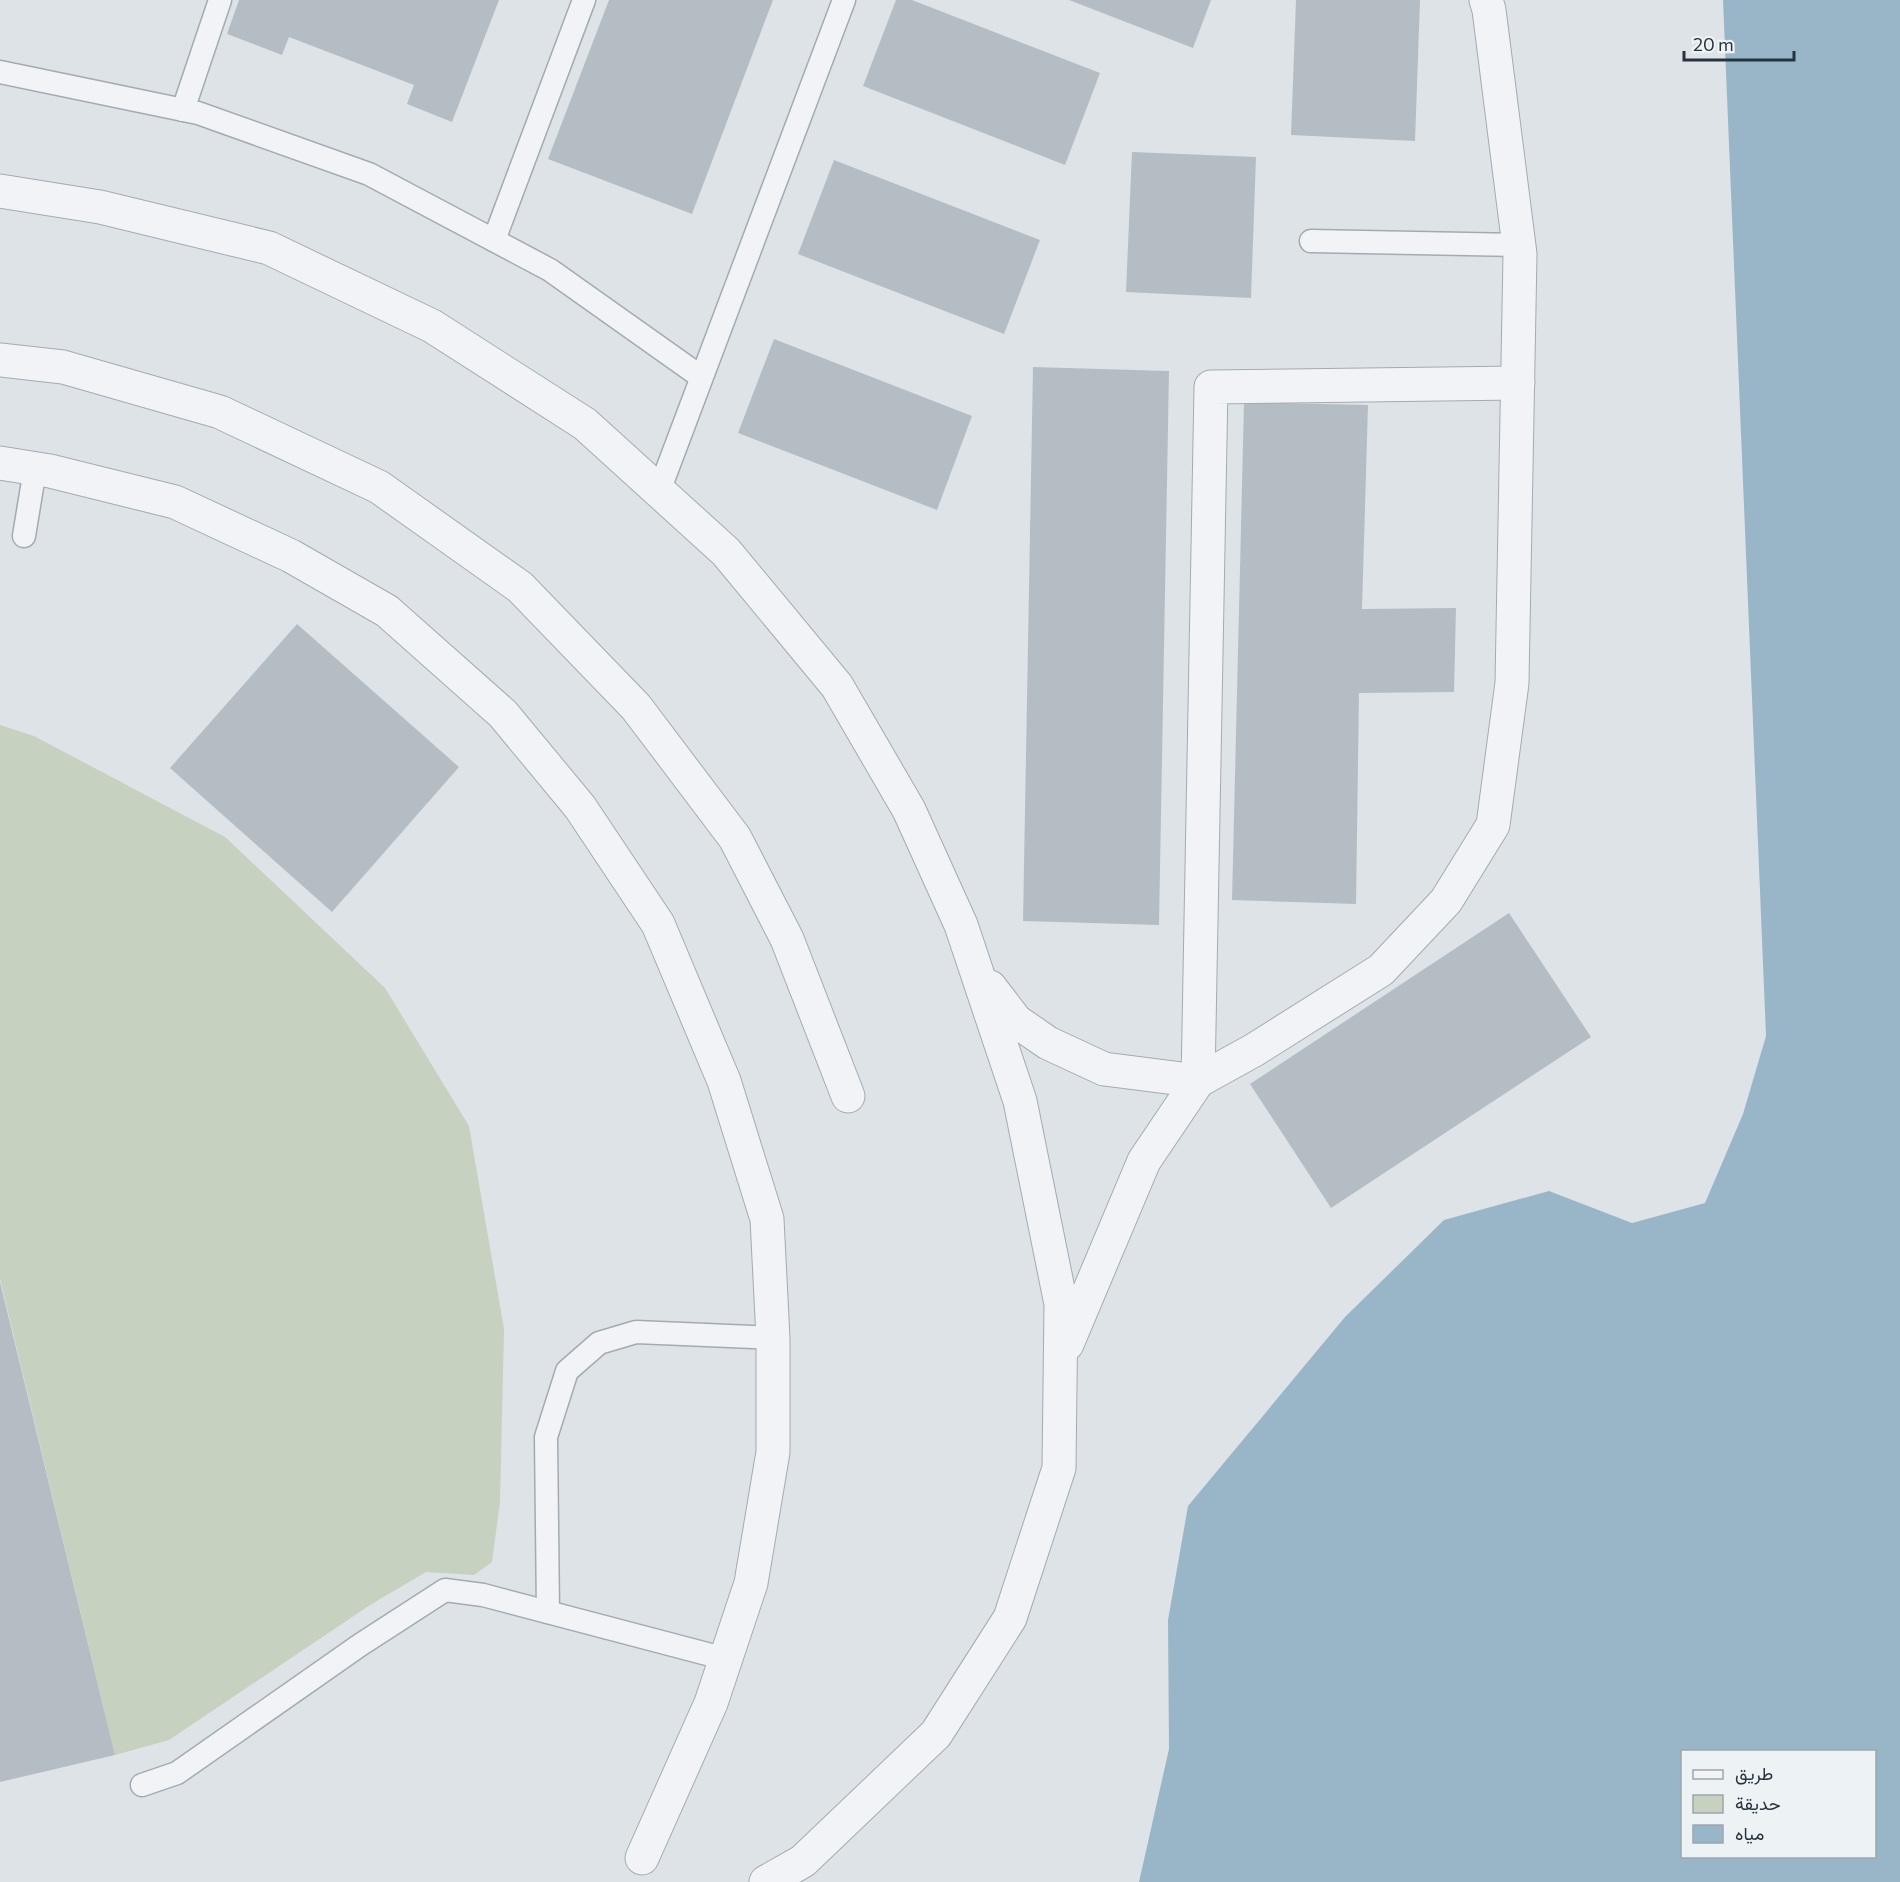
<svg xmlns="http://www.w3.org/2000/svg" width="1900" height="1882" font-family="Commissioner,Vazirmatn,sans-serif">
  <rect width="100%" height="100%" fill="#dee3e8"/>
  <polygon fill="#c6d1bf" points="0,725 34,736 225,837 385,988 469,1126 504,1329 500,1502 492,1562 474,1575 426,1572 370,1605 169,1740 115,1755 0,1279"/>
  <path fill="#99b6c8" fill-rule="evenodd" d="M1723 0H1900V1882H1139L1169 1749 1168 1620 1188 1506 1345 1317 1444 1220 1549 1191 1632 1223 1705 1203 1743 1114 1766 1036ZM1682 1752H1874V1856H1682Z"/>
  <g fill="#b5bdc4">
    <polygon points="239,0 499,0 452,122 407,104 414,85 289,37 282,55 227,34"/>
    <polygon points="609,0 773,0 692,214 548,159"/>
    <polygon points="896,0 912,0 1100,73 1065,165 863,86"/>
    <polygon points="1069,0 1211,0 1193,48"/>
    <polygon points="1296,0 1420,0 1415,141 1291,135"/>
    <polygon points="1132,152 1256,157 1251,298 1126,292"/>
    <polygon points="834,160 1040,240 1004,334 798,254"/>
    <polygon points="774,339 972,416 937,510 738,433"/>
    <polygon points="1033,367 1169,371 1159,925 1023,921"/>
    <polygon points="1244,402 1368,405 1362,609 1456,608 1454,692 1359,693 1356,904 1232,900"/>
    <polygon points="297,624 459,767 332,912 170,768"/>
    <polygon points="1509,913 1591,1037 1331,1208 1250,1084"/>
    <polygon points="0,1282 115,1755 0,1782"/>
  </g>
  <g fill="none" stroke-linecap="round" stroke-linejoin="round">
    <g stroke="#a3abb2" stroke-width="25">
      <g id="service">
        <polyline points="0,72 198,113 369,174 550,270 701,377"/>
        <polyline points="183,110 220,0"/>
        <polyline points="494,240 584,0"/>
        <polyline points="1311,241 1519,245"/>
        <polyline points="659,491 844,0"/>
        <polyline points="24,536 35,469"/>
        <polyline points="548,1612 546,1437 567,1371 599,1343 636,1332 773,1338"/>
        <polyline points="142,1785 177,1773 360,1645 445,1590 483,1595 726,1659"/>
      </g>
    </g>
    <g stroke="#a3abb2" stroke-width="35">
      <g id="minor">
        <polyline points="0,191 100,207 269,248 432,326 585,424 726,552 837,686 909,810 961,925 1020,1101 1061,1304 1059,1468 1010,1618 936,1734 803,1861 766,1882"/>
        <polyline points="0,360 63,367 220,412 379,487 520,587 636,707 735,838 787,939 848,1096"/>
        <polyline points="0,463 50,471 175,502 291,556 387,611 503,714 580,807 658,924 724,1081 767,1219 773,1338 773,1452 751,1583 711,1703 642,1858"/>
        <polyline points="990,987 1016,1021 1048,1043 1104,1069 1198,1081"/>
        <polyline points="1198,1081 1211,387 1518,383"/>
        <polyline points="1067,1344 1144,1161 1198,1081 1254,1050 1381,970 1446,901 1493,825 1512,683 1520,254 1489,10 1486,0"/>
      </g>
    </g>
    <use href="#service" stroke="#f1f3f6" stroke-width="22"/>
    <use href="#minor" stroke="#f1f3f6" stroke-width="33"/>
  </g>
  <rect x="1681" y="1750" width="195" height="108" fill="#edf2f5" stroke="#9ea6ac" stroke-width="1.5"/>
  <rect x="1693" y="1770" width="30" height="9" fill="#f1f3f6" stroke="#9ea6ac" stroke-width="1.5"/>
  <text x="1735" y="1780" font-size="18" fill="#27333e">طريق</text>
  <rect x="1693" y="1795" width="30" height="18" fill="#c6d1bf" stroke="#9ea6ac" stroke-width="1.5"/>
  <text x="1735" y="1810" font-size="18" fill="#27333e">حديقة</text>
  <rect x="1693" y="1825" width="30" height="18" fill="#99b6c8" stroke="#9ea6ac" stroke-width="1.5"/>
  <text x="1735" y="1840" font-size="18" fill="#27333e">مياه</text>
  <path d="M1684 51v9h110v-9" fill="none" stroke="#27333e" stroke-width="3"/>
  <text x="1693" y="51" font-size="18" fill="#27333e" stroke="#edf2f5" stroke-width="4.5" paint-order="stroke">20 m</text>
</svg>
